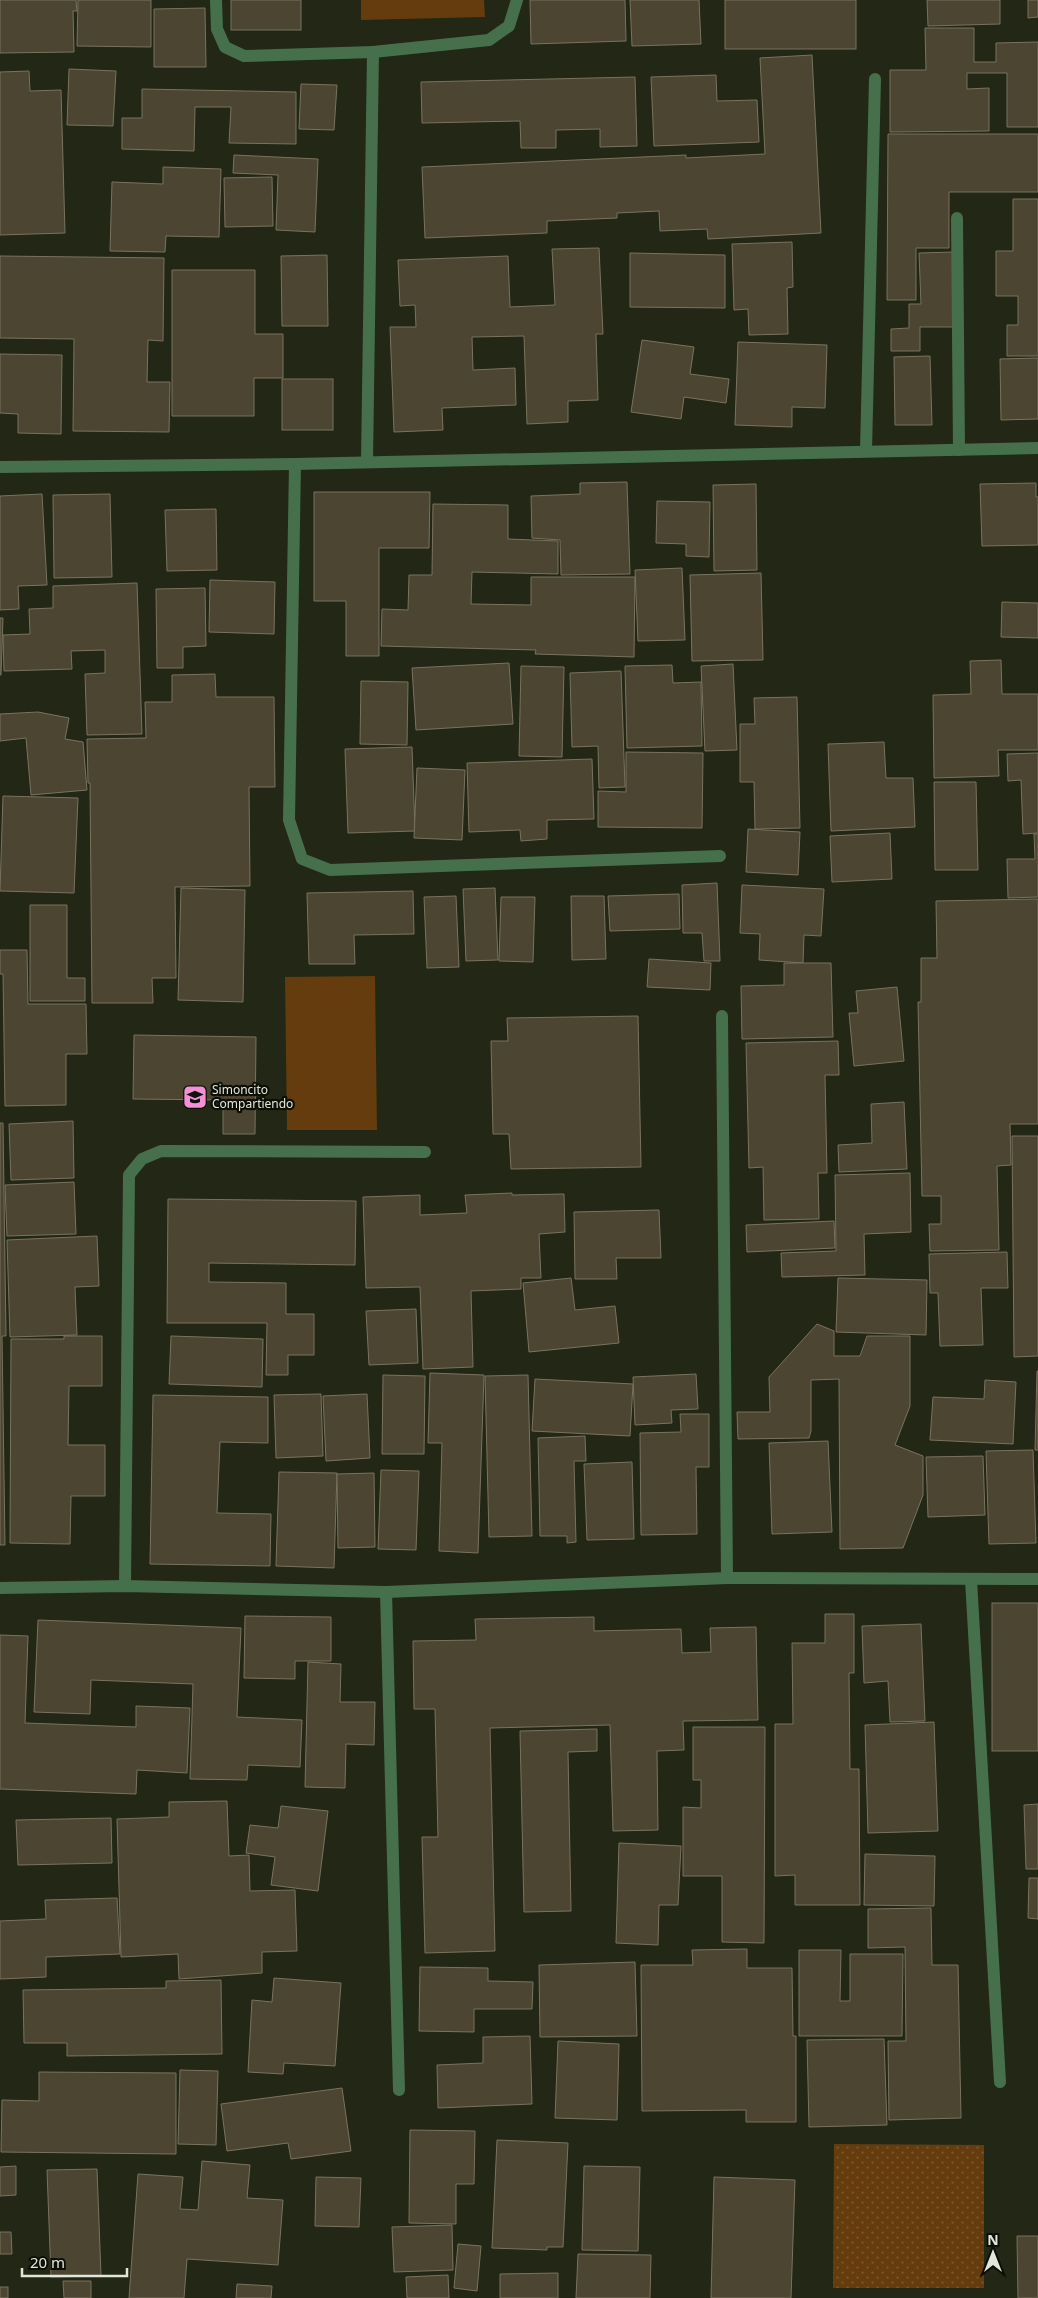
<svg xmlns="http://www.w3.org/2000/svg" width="1038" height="2298" font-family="'Noto Sans',sans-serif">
  <defs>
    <pattern id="green-dots" width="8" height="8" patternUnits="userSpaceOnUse" patternTransform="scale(1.25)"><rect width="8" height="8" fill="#653c0d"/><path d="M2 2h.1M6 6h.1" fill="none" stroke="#7b5830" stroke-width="1.8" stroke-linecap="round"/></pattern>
  </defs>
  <rect width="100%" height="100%" fill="#232715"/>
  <polygon fill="url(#green-dots)" points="834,2144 984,2145 984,2288 833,2288"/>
  <g fill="#653c0d">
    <polygon points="361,0 484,0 485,17 361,20"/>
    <polygon points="375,976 377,1130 287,1130 285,977"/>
  </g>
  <g fill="#4c4532" stroke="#79735e">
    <polygon points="0,0 76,0 77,11 73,11 74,52 0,53"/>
    <polygon points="78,0 151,0 151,47 77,46"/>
    <rect x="231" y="0" width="70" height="30"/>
    <polygon points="530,0 625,0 626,41 531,44"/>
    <polygon points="630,0 699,0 701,44 632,46"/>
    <rect x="725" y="0" width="131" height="49"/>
    <polygon points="927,0 1000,0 1000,24 928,26"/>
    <polygon points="1028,0 1038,0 1038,17 1028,18"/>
    <polygon points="205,8 206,67 154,67 154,9"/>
    <polygon points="925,28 974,28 974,62 996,62 996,43 1038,42 1038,127 1007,127 1007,73 967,73 967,89 989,88 989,131 890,132 890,70 926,70"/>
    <polygon points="812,55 821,233 708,239 707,229 660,231 659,211 617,213 617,218 547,221 547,233 425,238 422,167 686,155 686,158 765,154 760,58"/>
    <polygon points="69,69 116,71 113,126 67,125"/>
    <polygon points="29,71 30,91 61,90 65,233 0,235 0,72"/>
    <polygon points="716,75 717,101 757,100 759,142 654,146 651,77"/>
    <polygon points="635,77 637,146 600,147 600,129 556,130 556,148 521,148 520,121 422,123 421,82"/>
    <polygon points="301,84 337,85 334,130 299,129"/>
    <polygon points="142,89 296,92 296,144 229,143 231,107 195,107 194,151 122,149 122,118 142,118"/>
    <polygon points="888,134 1038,134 1038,192 949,192 949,248 916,248 916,300 887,300"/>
    <polygon points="234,155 318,159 315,232 276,230 278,175 233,173"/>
    <polygon points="163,167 221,169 219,237 166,236 165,252 110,251 112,182 163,184"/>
    <polygon points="272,177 273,226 225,227 224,178"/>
    <polygon points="1013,199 1038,199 1038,356 1007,356 1007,325 1018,325 1018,296 996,296 996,251 1013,251"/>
    <polygon points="792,242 793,287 787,288 788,334 749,335 748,309 734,310 732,244"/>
    <polygon points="599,248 603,334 596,334 598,400 568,401 568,422 527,424 524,336 472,337 473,370 515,368 516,405 442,408 443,430 394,432 390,327 416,327 415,305 400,306 398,260 508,256 510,307 555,305 552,249"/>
    <polygon points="954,252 955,327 920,327 920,351 891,351 891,329 909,328 909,304 921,304 919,253"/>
    <polygon points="630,253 725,255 725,308 630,307"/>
    <polygon points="327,255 328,326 282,326 281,256"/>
    <polygon points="0,256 164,258 163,341 148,340 147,382 170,382 169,432 73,431 74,339 0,338"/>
    <polygon points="172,270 255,270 255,334 283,334 283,378 254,378 254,416 172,416"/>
    <polygon points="642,340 694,347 690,374 729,379 726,403 684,397 681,419 631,412"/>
    <polygon points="738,342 827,345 825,408 792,407 792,427 735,425"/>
    <polygon points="0,354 62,355 61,434 18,433 18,414 0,413"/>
    <polygon points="930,356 932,425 895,425 894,357"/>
    <polygon points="1038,358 1038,419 1001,420 1000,359"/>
    <rect x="282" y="379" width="51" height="51"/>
    <polygon points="627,482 630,574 561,575 560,540 532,538 531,496 580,494 580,483"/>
    <polygon points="1036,483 1036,497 1038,497 1038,545 982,546 980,484"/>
    <polygon points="756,484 757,570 714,571 713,485"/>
    <polygon points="314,492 430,492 429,548 379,548 379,656 346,656 346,601 314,601"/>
    <polygon points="42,494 47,585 18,586 19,609 0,610 0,496"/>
    <polygon points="110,494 112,577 54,578 53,495"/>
    <polygon points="657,501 710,502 709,557 686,556 686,544 656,543"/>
    <polygon points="433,504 508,505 508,539 558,541 558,574 472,572 471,604 531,605 531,577 635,577 634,657 535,654 536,650 381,646 382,609 408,610 409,575 432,575"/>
    <polygon points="216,509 217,570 167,571 165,510"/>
    <polygon points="682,568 685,640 638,641 635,570"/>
    <polygon points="761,573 763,660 692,661 690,575"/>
    <polygon points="210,580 275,582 274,634 209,632"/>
    <polygon points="137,583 142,734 87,735 85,674 105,673 105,650 71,651 72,669 4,671 3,635 30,634 29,609 53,608 53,586"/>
    <polygon points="205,588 206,646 183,647 183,668 157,668 156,589"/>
    <polygon points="1002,602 1038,603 1038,638 1001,637"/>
    <polygon points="0,618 3,618 1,675 0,675"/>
    <polygon points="1001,660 1002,694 1038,694 1038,750 998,750 999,776 934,778 933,695 971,694 970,661"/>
    <polygon points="509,663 513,724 416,730 412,668"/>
    <polygon points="733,664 737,750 705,751 701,666"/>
    <polygon points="672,665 673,683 701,682 702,746 627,748 625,666"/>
    <polygon points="521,666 564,667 562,757 519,756"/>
    <polygon points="621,671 625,787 599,788 598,746 572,747 570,673"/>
    <polygon points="215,674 216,697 274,697 275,787 249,787 250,886 175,887 176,978 152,978 153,1003 92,1003 90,783 88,783 87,739 146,738 145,702 172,702 172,675"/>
    <polygon points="361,681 408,682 407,745 360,744"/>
    <polygon points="797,697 800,828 755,829 754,782 740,782 740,724 755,724 754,698"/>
    <polygon points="38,712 69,718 65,739 83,742 87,790 31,795 26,738 0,741 0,714"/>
    <polygon points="884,742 886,778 913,778 915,827 831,831 828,744"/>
    <polygon points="412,747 415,831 348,833 345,749"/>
    <polygon points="626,752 703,753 702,828 598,827 598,791 626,792"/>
    <polygon points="1038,753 1038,833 1023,834 1021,780 1008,781 1007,754"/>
    <polygon points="592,759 594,819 547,820 547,839 521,841 520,830 469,832 467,763"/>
    <polygon points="417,768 465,770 462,840 414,838"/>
    <polygon points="934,782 976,782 978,870 935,870"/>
    <polygon points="3,796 78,798 74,893 0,891"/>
    <polygon points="748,829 800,832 798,875 746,872"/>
    <polygon points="890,833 892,879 832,882 830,836"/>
    <polygon points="1034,834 1038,834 1038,897 1008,898 1007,859 1035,859"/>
    <polygon points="717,883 720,961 704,961 702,933 683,933 682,885"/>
    <polygon points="742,885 824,889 821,936 804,935 803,963 759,960 760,934 740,933"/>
    <polygon points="181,888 245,890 243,1002 178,1000"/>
    <polygon points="495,888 498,960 466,961 463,889"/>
    <polygon points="413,891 414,934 354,935 355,964 309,964 307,893"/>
    <polygon points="679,894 680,929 610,931 608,896"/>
    <polygon points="456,896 459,967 427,968 424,897"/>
    <polygon points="571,896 604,896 606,959 572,960"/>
    <polygon points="501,897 535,897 533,962 499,961"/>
    <polygon points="1038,899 1038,1124 1010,1124 1011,1165 997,1166 999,1250 930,1251 929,1224 941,1224 941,1196 922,1196 918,1002 921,1002 921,958 937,958 936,901"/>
    <polygon points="30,905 67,905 67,978 85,978 85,1001 30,1001"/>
    <polygon points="0,950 27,950 28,1004 86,1004 87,1054 66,1054 66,1105 5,1106 3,974 0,974"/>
    <polygon points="649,959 711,963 710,990 647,987"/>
    <polygon points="784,963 831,963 833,1037 742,1039 741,986 784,985"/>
    <polygon points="897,987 904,1061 854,1066 849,1013 858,1013 856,991"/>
    <polygon points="638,1016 641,1167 511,1169 509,1134 493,1134 491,1041 508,1041 507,1018"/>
    <polygon points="134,1035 256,1037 255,1134 223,1134 223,1100 133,1099"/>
    <polygon points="838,1041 839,1075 825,1075 827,1173 818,1173 819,1219 764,1220 763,1167 749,1168 746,1043"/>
    <polygon points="904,1102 907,1169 839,1172 838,1145 872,1143 871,1104"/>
    <polygon points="73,1121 74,1178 11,1180 9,1124"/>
    <polygon points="0,1123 3,1123 6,1336 2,1336 5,1545 0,1545"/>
    <polygon points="1012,1136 1038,1136 1038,1356 1014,1357"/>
    <polygon points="910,1173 911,1232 864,1234 865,1275 782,1277 781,1253 836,1251 835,1175"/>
    <polygon points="74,1182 76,1234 7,1236 5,1185"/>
    <polygon points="512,1193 512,1195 564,1194 565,1232 539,1234 541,1278 521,1278 521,1289 471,1291 473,1367 423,1369 420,1287 366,1288 363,1197 420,1195 420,1215 467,1213 465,1195"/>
    <polygon points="168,1199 356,1201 355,1265 209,1263 209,1282 286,1283 286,1314 314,1314 314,1355 288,1355 288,1375 266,1375 267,1323 167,1323"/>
    <polygon points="659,1210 661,1258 616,1258 617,1279 575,1279 574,1212"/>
    <polygon points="834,1221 835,1248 747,1252 746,1225"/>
    <polygon points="97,1236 99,1286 75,1287 77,1335 10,1337 7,1240"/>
    <polygon points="1007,1252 1008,1288 981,1288 983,1345 940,1346 938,1293 930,1293 929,1254"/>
    <polygon points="571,1278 575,1310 615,1306 619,1343 529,1352 523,1283"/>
    <polygon points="838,1278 927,1280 926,1335 836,1332"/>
    <polygon points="416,1309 418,1363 369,1365 366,1311"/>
    <polygon points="817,1324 834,1331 834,1356 860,1356 867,1336 910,1336 910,1406 895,1445 923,1456 923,1495 903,1548 840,1549 839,1379 811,1380 811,1431 809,1438 738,1439 737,1412 770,1412 769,1377"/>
    <polygon points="64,1336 102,1336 102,1386 69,1386 68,1445 105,1445 105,1496 71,1496 70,1544 10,1543 11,1339 64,1339"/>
    <polygon points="171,1336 263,1339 262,1387 169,1384"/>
    <polygon points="1037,1371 1038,1371 1038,1450 1035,1450"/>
    <polygon points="430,1373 484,1375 478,1553 439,1551 442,1443 428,1443"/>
    <polygon points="696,1374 698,1409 671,1410 672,1423 635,1425 633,1377"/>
    <polygon points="383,1375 425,1376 424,1454 382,1454"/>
    <polygon points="528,1375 532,1536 489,1537 485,1376"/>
    <polygon points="535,1379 633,1384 630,1436 532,1431"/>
    <polygon points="985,1380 1016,1382 1013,1444 930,1440 933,1397 984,1399"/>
    <polygon points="321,1394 323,1456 276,1458 274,1395"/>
    <polygon points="367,1394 370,1458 326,1461 323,1396"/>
    <polygon points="153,1395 268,1397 268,1443 220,1442 217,1513 271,1514 270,1566 150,1564"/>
    <polygon points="680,1414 709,1414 709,1467 696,1467 697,1534 641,1535 640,1433 681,1432"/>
    <polygon points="585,1436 586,1461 574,1461 576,1542 567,1543 567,1536 540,1536 538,1438"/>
    <polygon points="828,1441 832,1532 772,1534 769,1443"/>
    <polygon points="1033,1450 1036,1543 989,1544 986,1451"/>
    <polygon points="983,1456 985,1515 928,1517 926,1457"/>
    <polygon points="632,1462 634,1539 587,1540 584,1464"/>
    <polygon points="381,1470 419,1471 416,1550 378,1549"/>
    <polygon points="279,1472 337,1473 334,1568 276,1566"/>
    <polygon points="374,1473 375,1547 338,1548 337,1474"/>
    <rect x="992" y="1603" width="46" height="148"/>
    <polygon points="825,1614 854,1614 854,1673 849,1673 850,1769 859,1769 860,1905 795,1905 795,1875 775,1876 775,1724 793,1724 792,1643 825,1643"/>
    <polygon points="245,1616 331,1617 331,1661 295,1661 295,1679 244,1678"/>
    <polygon points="594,1617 594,1631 681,1629 682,1653 711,1652 710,1628 756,1627 758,1720 683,1721 684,1750 657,1751 658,1830 613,1831 610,1725 490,1728 495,1951 425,1953 422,1837 438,1837 435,1709 414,1709 413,1641 476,1640 475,1619"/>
    <polygon points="38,1620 241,1628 237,1717 302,1720 300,1767 248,1765 247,1780 190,1779 193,1684 91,1680 90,1714 34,1712"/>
    <polygon points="921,1624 925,1721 890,1722 888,1681 864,1683 862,1626"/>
    <polygon points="0,1635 28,1636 25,1723 136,1727 136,1706 190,1708 187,1773 137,1770 136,1794 0,1789"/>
    <polygon points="308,1662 341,1664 340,1702 375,1702 374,1745 346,1744 345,1788 305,1787"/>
    <polygon points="934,1722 938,1831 868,1833 865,1725"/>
    <polygon points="693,1727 765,1727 764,1943 722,1942 722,1876 683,1876 683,1807 701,1808 701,1780 693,1780"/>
    <polygon points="597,1729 597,1751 568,1752 571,1911 524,1912 520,1731"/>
    <polygon points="227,1801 229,1856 249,1855 250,1891 295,1890 297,1951 262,1952 262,1973 179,1979 178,1954 121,1957 117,1819 169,1817 169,1802"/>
    <polygon points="1038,1804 1038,1869 1026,1869 1024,1805"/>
    <polygon points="281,1806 328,1811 318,1891 271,1885 275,1857 246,1853 250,1825 278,1828"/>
    <polygon points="111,1818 112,1863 18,1865 16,1820"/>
    <polygon points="619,1843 681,1846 678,1905 659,1905 658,1945 616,1943"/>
    <polygon points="865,1854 935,1856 934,1906 864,1905"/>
    <polygon points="1029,1878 1038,1878 1038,1919 1028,1918"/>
    <polygon points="117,1898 120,1954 46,1957 46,1977 0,1979 0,1921 46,1919 45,1900"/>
    <polygon points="931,1908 932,1965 958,1965 961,2118 889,2120 888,2041 906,2041 905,1947 868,1948 868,1909"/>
    <polygon points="747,1949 747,1968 792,1968 793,2036 796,2036 796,2122 746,2122 746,2110 642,2111 641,1965 693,1965 692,1950"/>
    <polygon points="799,1950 841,1950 840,2001 850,2001 850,1954 903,1954 902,2036 799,2036"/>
    <polygon points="635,1962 637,2036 540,2037 539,1965"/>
    <polygon points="420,1967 488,1968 488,1981 533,1982 532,2009 474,2009 474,2032 419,2031"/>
    <polygon points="274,1978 341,1983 335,2066 284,2063 283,2074 248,2072 252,2000 272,2002"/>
    <polygon points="221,1980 222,2054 67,2056 67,2043 24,2043 23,1990 166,1988 166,1981"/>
    <polygon points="530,2036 532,2104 438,2108 437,2065 483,2063 483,2037"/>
    <polygon points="884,2039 887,2125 809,2127 807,2040"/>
    <polygon points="558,2041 619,2044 617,2120 555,2118"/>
    <polygon points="180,2070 218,2071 216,2145 178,2144"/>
    <polygon points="39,2072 176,2073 176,2154 1,2152 2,2100 39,2101"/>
    <polygon points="342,2088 351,2151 291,2159 288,2143 227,2151 221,2104"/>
    <polygon points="410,2130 475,2131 474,2184 456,2184 456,2224 409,2223"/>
    <polygon points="497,2140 568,2143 563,2247 547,2247 547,2250 492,2248"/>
    <polygon points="202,2161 250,2165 247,2198 283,2200 278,2265 187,2259 184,2298 129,2298 138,2174 183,2177 180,2209 198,2210"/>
    <polygon points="16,2166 16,2195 0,2196 0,2167"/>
    <polygon points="584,2166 640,2167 638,2251 582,2250"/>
    <polygon points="97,2169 101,2276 51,2277 47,2170"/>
    <polygon points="316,2177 361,2178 359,2227 315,2226"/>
    <polygon points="714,2177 795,2180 791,2298 711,2298"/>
    <polygon points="452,2225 453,2270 394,2272 392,2227"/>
    <polygon points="0,2232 11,2232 12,2254 0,2254"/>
    <polygon points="1017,2236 1038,2236 1038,2298 1018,2298"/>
    <polygon points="458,2244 481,2246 477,2291 454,2288"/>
    <polygon points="578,2254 651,2255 650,2298 576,2298"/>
    <polygon points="558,2273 558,2298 500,2298 500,2274"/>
    <polygon points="448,2275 449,2298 407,2298 406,2277"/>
    <polygon points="63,2281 91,2281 91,2298 64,2298"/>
    <polygon points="237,2284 272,2286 271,2298 236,2298"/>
    <rect x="0" y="2287" width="8" height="11"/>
  </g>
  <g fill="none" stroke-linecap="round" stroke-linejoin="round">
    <g stroke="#46704c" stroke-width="12">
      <polyline points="216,0 217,29 225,47 244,56 373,52"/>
      <polyline points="957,218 959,450"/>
      <polyline points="866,451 875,79"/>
      <polyline points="367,461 373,52 489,40 509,26 517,0"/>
      <polyline points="295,464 289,820 302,859 330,870 720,856"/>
      <polyline points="0,467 295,464 1038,448"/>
      <polyline points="722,1016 727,1578"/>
      <polyline points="971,1580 1000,2082"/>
      <polyline points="125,1586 129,1175 142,1159 161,1151 425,1152"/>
      <polyline points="0,1588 125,1586 386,1592 727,1578 1038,1579"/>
      <polyline points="386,1592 399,2090"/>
    </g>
  </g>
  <defs>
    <g id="school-square" transform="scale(1.25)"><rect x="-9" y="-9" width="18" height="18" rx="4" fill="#f491d4" stroke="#0d0f07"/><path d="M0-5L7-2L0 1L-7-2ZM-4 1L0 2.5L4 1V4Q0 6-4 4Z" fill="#111"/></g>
  </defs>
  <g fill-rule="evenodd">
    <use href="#school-square" x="195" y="1097"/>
  </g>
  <g text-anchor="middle" stroke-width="4.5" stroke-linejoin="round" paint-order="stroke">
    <g font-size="12" fill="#e3e6db" stroke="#0d0f07" text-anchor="start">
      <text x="212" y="1094">Simoncito<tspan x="212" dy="14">Compartiendo</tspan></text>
    </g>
  </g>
  <g transform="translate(993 2253)" stroke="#0d0f07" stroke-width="4" paint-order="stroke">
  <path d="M0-4L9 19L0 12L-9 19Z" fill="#e3e6db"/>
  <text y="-8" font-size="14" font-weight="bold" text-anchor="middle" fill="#e3e6db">N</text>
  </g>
  <path d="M22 2268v8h105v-8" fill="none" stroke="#e3e6db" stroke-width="2.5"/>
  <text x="30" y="2268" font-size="15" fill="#e3e6db" stroke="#0d0f07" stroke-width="4" paint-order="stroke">20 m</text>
</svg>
